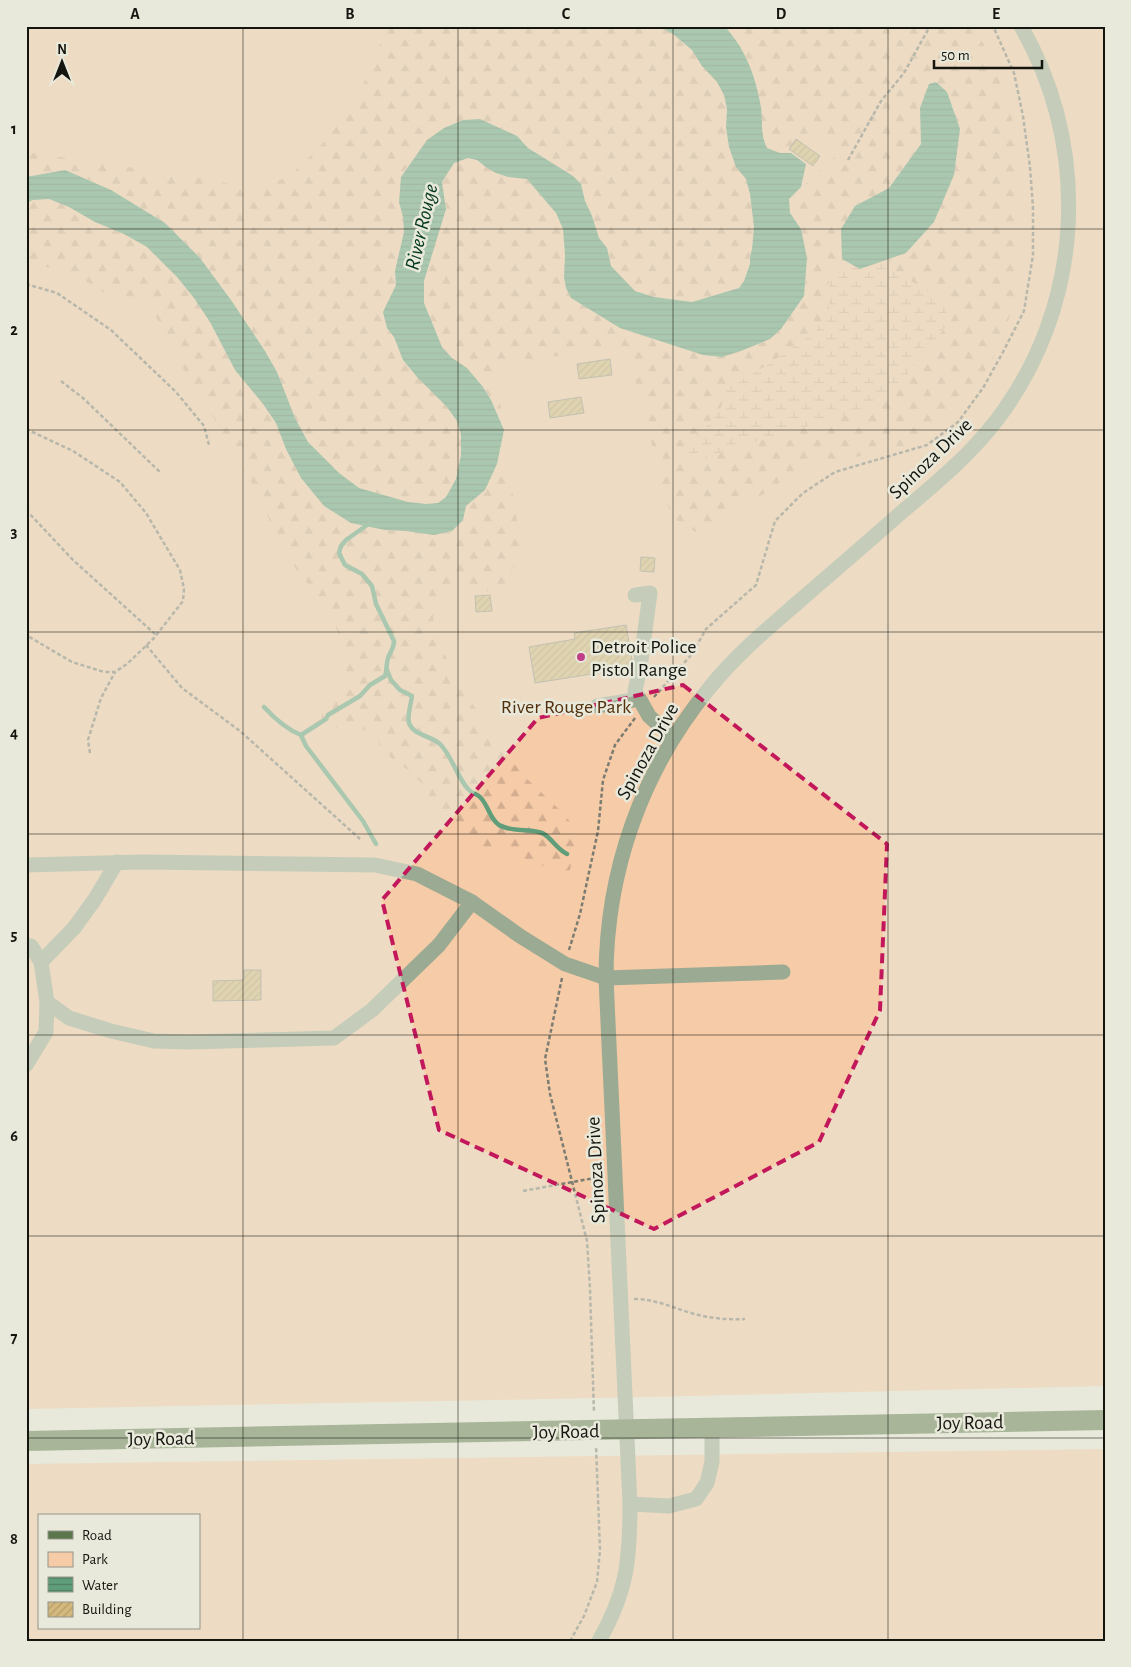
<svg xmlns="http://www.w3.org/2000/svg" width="1131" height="1667" font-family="'Alegreya Sans',sans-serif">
  <defs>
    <pattern id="forest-firs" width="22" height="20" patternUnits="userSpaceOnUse" patternTransform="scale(1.25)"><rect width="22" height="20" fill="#f6cba7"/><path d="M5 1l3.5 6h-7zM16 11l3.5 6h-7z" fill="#d2ad8f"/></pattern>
    <pattern id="wetland-marsh" width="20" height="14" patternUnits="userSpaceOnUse" patternTransform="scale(1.25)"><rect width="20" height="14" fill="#f6cba7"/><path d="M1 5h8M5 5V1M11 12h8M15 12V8" fill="none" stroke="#d2ad8f"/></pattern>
    <pattern id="water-rules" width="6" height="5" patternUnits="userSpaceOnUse" patternTransform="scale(1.25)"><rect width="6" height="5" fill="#609e7b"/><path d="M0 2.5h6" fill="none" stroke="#4e8063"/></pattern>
    <pattern id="building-hatch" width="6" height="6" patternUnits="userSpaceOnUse" patternTransform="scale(1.25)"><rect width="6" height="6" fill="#d4b87d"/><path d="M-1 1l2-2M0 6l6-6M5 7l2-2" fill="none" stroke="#b59d6b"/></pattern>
  </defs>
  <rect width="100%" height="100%" fill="#e8e9da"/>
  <g fill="#f6cba7" fill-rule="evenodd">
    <polygon points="26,26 1105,26 1105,1386 650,1397 26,1409"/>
    <path d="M1105 1449V1641H26V1464ZM39 1516H199V1628H39Z"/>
  </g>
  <g fill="url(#forest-firs)" fill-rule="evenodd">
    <polygon points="382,26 658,26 673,34 692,50 702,66 717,82 724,95 727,109 726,127 736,167 746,178 750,194 754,227 750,247 750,264 744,281 739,288 692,302 654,297 635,291 611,266 607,248 599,238 592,216 585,201 567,172 528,148 517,136 480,119 463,120 427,140 412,158 401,177 399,202 403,217 404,232 395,271 396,285 383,312 387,328 394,337 403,360 447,407 457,421 461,435 461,455 456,479 446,497 438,503 426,504 408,502 359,488 339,473 308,441 295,418 277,372 231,300 200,258 162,221 111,190 65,170 26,177 26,152 196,177 257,190 291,175 324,142 368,76 383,37"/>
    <path d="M724 26H973L992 58 1016 131 1017 203 1020 256 1012 310 992 362 957 407 904 448 797 468 769 491 696 532 671 517 626 346 495 365 504 430 491 400 483 387 467 368 452 358 440 346 438 337 424 303V281L446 209 442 182 454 163 468 158 477 160 487 168 496 173 508 177 527 179 556 213 563 228 565 255 564 277 571 298 620 328 703 355 722 357 741 351 770 339 781 329 804 296 807 258 801 229 790 213 789 199 840 152 812 128 791 153H780L767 148C760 131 764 120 760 103 755 75 745 45 724 26ZM920 108 934 222 906 253 891 258 897 273 946 302V326L909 373 879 405 732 449 686 466 685 446 706 427 721 407 772 362 815 332 829 310V281L842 259 841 229 855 206 889 188 921 144Z"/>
    <polygon points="49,199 69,207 95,222 124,234 147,247 177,277 194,297 210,322 235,370 263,404 276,423 286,449 301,478 323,508 351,523 385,530 406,531 463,520 466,506 485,490 497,464 508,462 522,552 500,592 444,589 433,618 440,646 474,706 511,760 527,779 563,813 571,823 576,836 570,870 558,872 536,863 485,847 465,836 445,819 428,808 428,790 412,773 382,751 376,735 359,728 334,728 321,717 327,704 338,689 345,675 347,651 334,624 314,592 287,557 253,485 226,442 212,414 190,390 183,368 168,337 146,301 105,293 76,275 47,267 26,268 26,203 33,200"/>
  </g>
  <polygon fill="url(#wetland-marsh)" points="891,258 897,273 947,302 946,326 909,373 879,405 732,449 686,466 685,446 706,427 721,407 727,389 772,362 815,332 829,310 829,281 842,259 860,269"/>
  <g fill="url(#water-rules)">
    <path d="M658 26H724C744 46 755 75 760 102 764 120 759 131 767 148L780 153H791L806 164 801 187 789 199 790 213 801 229 807 258 804 296 781 329 770 339 741 351 722 357 703 355 620 328 571 298 566 288 564 277 565 255 563 229 556 213 527 179 508 177 496 173 487 168 477 160 468 158 454 163 442 182 446 209 424 281V303L442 347 452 358 467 368 483 387 491 400 504 430 497 464 485 490 466 506 463 520 452 531 434 535 406 531 385 530 351 523 324 506 301 478 286 449 276 423 263 404 235 370 210 322 194 298 177 277 147 247 124 234 95 222 69 207 49 199 33 200 26 203V177L65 170 111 190 165 223 200 258 231 300 265 351 277 372 295 418 308 442 339 473 359 488 408 502 426 504 438 503 446 497 456 479 461 455V435L457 421 447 407 417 377 403 360 394 337 387 328 383 312 396 285 395 271 404 232 403 217 399 202 401 177 427 140 444 128 463 120 480 119 517 136 528 148 573 176 581 184 585 201 592 216 599 238 607 248 611 266 635 291 654 297 692 302 739 288 744 281 750 264V257L752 249 754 227 750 194 746 179 736 167 729 147 726 127 727 109 724 95 717 82 702 66 692 50 673 34Z"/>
    <polygon points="936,82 947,92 960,129 954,175 934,222 906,253 860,269 842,259 841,229 855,206 889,188 921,144 920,108 929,84"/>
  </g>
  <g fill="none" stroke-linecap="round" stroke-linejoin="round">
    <g stroke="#609e7b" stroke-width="4.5">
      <path d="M387 670 391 680 400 690 412 696C411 704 407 716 409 723 413 735 432 736 440 744 452 756 457 777 468 789 471 793 477 794 480 797 489 806 489 818 499 825 512 833 534 828 544 834 552 839 557 849 567 854"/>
      <path d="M264 707C275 719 286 729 301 735L306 746 363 821 376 844"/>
      <path d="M301 735 326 719 328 715 360 696 370 685 385 676C387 670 386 665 388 658 390 652 394 649 394 641L376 604 372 586 362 574 345 565 339 553 341 546 346 540 370 523"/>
    </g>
  </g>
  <g fill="url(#building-hatch)" stroke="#969083">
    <polygon points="796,139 820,156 813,166 789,149"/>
    <polygon points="610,359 612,375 579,379 577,364"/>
    <polygon points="581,397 584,413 550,418 548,402"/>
    <polygon points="641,557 655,558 654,572 640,571"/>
    <polygon points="490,595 492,611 476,612 475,596"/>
    <polygon points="626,625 632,660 630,668 535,683 529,647 575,639 574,633"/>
    <polygon points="244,970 261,970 261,1000 213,1001 213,981 244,980"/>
  </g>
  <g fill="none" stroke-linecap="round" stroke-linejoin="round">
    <g stroke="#7c7c72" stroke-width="2.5" stroke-dasharray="4 2.5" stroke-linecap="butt">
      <polyline points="848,160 881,101 904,73 930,26"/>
      <polyline points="26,284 57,293 111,330 176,392 204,426 209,445"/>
      <polyline points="61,381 83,398 160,472"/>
      <polyline points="26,429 73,451 120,482 146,513 180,570 184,589 183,601 154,638 127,664 115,672 104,672 72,662 26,635"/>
      <polyline points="26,510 73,560 156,635"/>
      <polyline points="146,645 182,688 240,731 360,839"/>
      <polyline points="654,697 692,654 706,629 756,585 775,521 803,493 835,472 927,445 958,422 983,388 1003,352 1024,311 1033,255 1033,208 1030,167 1023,116 1014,73 993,26"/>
      <polyline points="90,753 88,740 101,698 115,672"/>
      <polyline points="569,950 580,914 598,831 603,780 615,745 635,718"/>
      <polyline points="562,978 545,1059 550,1094 587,1241 590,1289 594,1413"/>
      <polyline points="523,1191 600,1177"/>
      <path d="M634 1299C655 1299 671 1307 691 1313 708 1318 727 1320 745 1319"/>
      <polyline points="570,1641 584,1616 597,1582 600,1550 596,1446"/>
    </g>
    <g stroke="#9baa92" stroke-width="15">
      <polyline points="635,595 650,593 640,668 635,691 649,716 673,738"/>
      <polyline points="597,706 639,699"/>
      <polyline points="26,865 143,862 375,865 417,874 472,902 520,936 565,964 606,978 783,972"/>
      <polyline points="26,945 31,946 41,962 47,1002 69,1018 111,1031 154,1041 189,1042 334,1038 372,1010 439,945 472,902"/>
      <polyline points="41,962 74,928 95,899 117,862"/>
      <polyline points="26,1065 46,1032 47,1002"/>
      <polyline points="630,1504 669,1506 696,1499 707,1483 712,1462 712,1428"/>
      <path d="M599 1641C627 1591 630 1561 630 1504L606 978C606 871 642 769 711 686 736 655 766 630 796 604 832 573 868 542 903 511 936 483 970 455 996 421 1039 365 1064 297 1068 227 1072 157 1056 88 1021 26"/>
    </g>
    <polyline stroke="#5b764b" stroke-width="20" points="26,1441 1105,1420"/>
  </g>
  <path d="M0 0H1131V1667H0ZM683 685 887 844 880 1010 819 1142 654 1229 439 1130 382 900 538 718Z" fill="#e8e9da" fill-opacity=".55" fill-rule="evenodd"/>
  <path fill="none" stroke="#c2185b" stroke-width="4" stroke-dasharray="10 6" stroke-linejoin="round" d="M683 685 887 844 880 1010 819 1142 654 1229 439 1130 382 900 538 718Z"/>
  <path fill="none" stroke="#151510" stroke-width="1" stroke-opacity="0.55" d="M243 26V1641M458 26V1641M673 26V1641M888 26V1641M26 229H1105M26 430H1105M26 632H1105M26 834H1105M26 1035H1105M26 1236H1105M26 1438H1105"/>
  <circle fill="#bf3e87" stroke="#e8e9da" stroke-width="2" cx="581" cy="657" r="5"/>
  <g text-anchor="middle" stroke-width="5" stroke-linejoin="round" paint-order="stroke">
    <g font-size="20" fill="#151510" stroke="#e8e9da">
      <text transform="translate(930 458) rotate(-44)" y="7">Spinoza Drive</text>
      <text transform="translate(647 751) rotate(-61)" y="7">Spinoza Drive</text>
      <text transform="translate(595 1170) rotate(-93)" y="7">Spinoza Drive</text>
      <text transform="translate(970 1422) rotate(-1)" y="7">Joy Road</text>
      <text transform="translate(566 1431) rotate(-1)" y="7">Joy Road</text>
      <text transform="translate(161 1438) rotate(-1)" y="7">Joy Road</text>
    </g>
    <g font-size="20" fill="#151510" stroke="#e8e9da" text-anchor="start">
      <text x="591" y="653">Detroit Police<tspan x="591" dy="23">Pistol Range</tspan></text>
    </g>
    <g font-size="20" fill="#53310f" stroke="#e8e9da">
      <text x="566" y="713">River Rouge Park</text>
    </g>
    <g font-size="21" font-style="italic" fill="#043921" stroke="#e8e9da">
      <text transform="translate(421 227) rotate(-77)" y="7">River Rouge</text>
    </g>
  </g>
  <rect width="1131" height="1667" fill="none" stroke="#e8e9da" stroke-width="55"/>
  <rect x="38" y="1514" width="162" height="115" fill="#e8e9da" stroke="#949489"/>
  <rect x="48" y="1531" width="25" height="8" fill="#5b764b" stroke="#949489"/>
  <text x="82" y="1540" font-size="15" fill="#151510">Road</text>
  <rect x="48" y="1552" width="25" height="15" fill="#f6cba7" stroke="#949489"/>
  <text x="82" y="1564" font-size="15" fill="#151510">Park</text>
  <rect x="48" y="1577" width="25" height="15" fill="url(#water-rules)" stroke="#949489"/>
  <text x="82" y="1590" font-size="15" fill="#151510">Water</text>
  <rect x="48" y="1602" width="25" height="15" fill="url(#building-hatch)" stroke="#949489"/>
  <text x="82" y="1614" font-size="15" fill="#151510">Building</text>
  <g transform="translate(62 62)" stroke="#e8e9da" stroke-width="4" paint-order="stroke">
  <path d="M0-4L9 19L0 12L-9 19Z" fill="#151510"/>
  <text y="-8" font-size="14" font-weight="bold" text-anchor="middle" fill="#151510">N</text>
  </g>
  <path d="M934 60v8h108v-8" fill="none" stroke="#151510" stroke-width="2.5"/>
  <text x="941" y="60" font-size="15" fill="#151510" stroke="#e8e9da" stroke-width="4" paint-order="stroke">50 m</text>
  <rect x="28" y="28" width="1076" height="1612" fill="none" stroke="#151510" stroke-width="2"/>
  <g font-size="16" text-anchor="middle" font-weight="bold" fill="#151510">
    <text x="135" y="19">A</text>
    <text x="350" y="19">B</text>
    <text x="566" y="19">C</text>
    <text x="781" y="19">D</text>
    <text x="996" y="19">E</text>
    <text x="14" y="134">1</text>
    <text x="14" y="335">2</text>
    <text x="14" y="537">3</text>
    <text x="14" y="738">4</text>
    <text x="14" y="940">5</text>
    <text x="14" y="1141">6</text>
    <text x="14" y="1343">7</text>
    <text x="14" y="1544">8</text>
  </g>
</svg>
